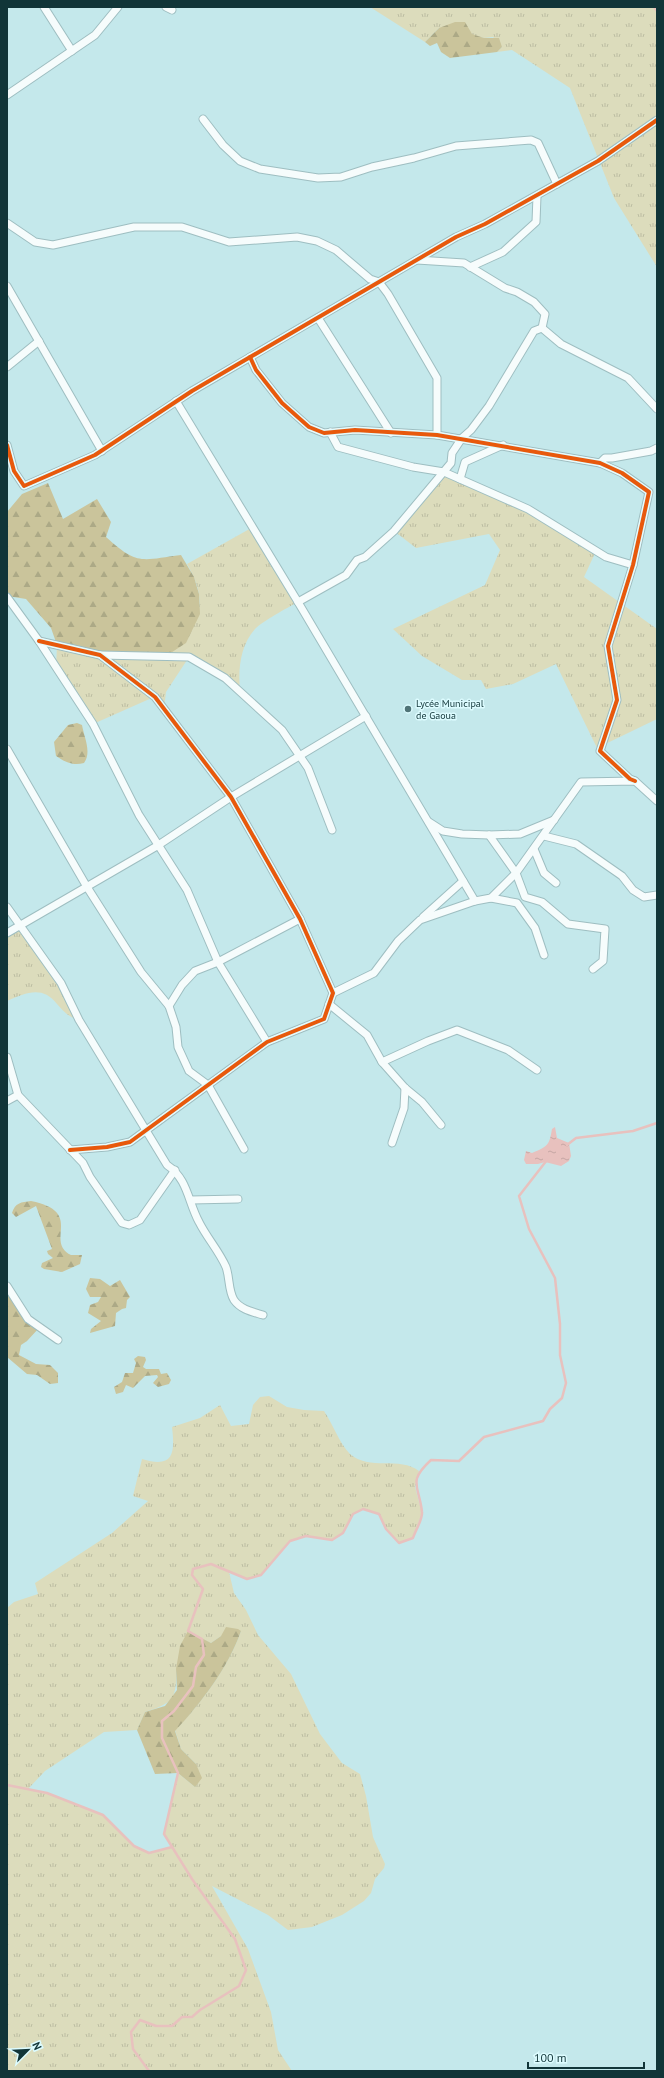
<svg xmlns="http://www.w3.org/2000/svg" width="664" height="2078" font-family="'PT Sans',sans-serif">
  <defs>
    <pattern id="grass-tufts" width="24" height="20" patternUnits="userSpaceOnUse"><rect width="24" height="20" fill="#dcdcbc"/><path d="M3 7l-1-3M5 7V3M7 7l1-3M15 17l-1-3M17 17v-4M19 17l1-3" fill="none" stroke="#bcbda2"/></pattern>
    <pattern id="forest-firs" width="22" height="20" patternUnits="userSpaceOnUse"><rect width="22" height="20" fill="#cac49b"/><path d="M5 1l3.5 6h-7zM16 11l3.5 6h-7z" fill="#aca986"/></pattern>
    <pattern id="water-ripples" width="26" height="14" patternUnits="userSpaceOnUse"><rect width="26" height="14" fill="#e8c1be"/><path d="M2 4q2-2 4 0t4 0M15 11q2-2 4 0t4 0" fill="none" stroke="#c6a6a4"/></pattern>
  </defs>
  <rect width="100%" height="100%" fill="#c4e8eb"/>
  <g fill="url(#grass-tufts)" fill-rule="evenodd">
    <polygon points="370,7 657,7 657,267 614,198 570,88 512,50 497,52 502,47 493,37 484,38 439,28 425,42"/>
    <polygon points="444,472 528,509 596,551 584,577 657,629 657,719 597,748 556,664 513,684 486,689 481,680 462,680 422,656 393,629 485,585 500,550 489,534 416,548 394,531"/>
    <path d="M253 527 298 602C287 608 263 621 255 629 240 646 238 669 240 691L189 657 166 692 164 709 154 697 93 724 56 668 57 645 193 626C205 604 199 585 187 564Z"/>
    <path d="M20 926 44 958 79 1020C69 1017 64 1012 57 1004 42 985 26 993 7 1001V933Z"/>
    <path d="M269 1396 287 1407 304 1410 324 1411C333 1424 339 1443 350 1454 369 1471 400 1456 419 1471L415 1487 422 1513 413 1538 399 1543 386 1529 379 1514 363 1509 353 1514 343 1533 332 1540 306 1536 290 1541 261 1575 247 1579 229 1572 234 1593 246 1610 258 1635 291 1674 320 1734 342 1763 360 1774 366 1796 373 1837 385 1864 384 1868 375 1879 371 1893 364 1901 342 1915 312 1927 288 1930 268 1915 212 1886 248 1949 271 2012 278 2050 292 2071H7V1608L14 1602 38 1594 35 1583 112 1533 148 1501 133 1496 142 1459C174 1469 175 1453 172 1427L200 1418 220 1405 231 1426 249 1424 253 1405 260 1397ZM241 1631C229 1666 201 1704 175 1730L181 1749 196 1764 195 1787 178 1773 164 1834 172 1847 149 1853 134 1846 103 1815 47 1793 28 1789 45 1771 104 1732 137 1730 145 1712C173 1703 177 1699 176 1669L202 1639 211 1643 221 1636Z"/>
  </g>
  <g fill="url(#forest-firs)">
    <polygon points="455,22 465,22 472,34 484,38 499,38 502,47 497,52 450,58 441,52 437,43 430,46 425,42 439,28"/>
    <path d="M48 483 63 519 97 499 111 522 106 537C138 566 141 560 181 555L194 577 199 594 200 614 186 643 166 656 100 655 57 645 51 628 26 599 7 596V512L22 494Z"/>
    <path d="M77 723 82 725C84 737 92 752 84 763 73 766 65 762 56 756L54 742 68 725Z"/>
    <path d="M31 1201C85 1212 44 1241 71 1255H82L80 1264 62 1272 44 1269 41 1267 42 1263 53 1258 48 1254 47 1251 52 1249 36 1206 16 1217 12 1213C15 1203 21 1202 31 1201Z"/>
    <polygon points="90,1278 100,1279 110,1286 120,1280 130,1297 127,1300 126,1308 122,1309 116,1313 115,1326 90,1333 91,1329 101,1321 88,1313 90,1305 98,1302 101,1297 90,1297 86,1289"/>
    <polygon points="7,1295 16,1300 39,1328 27,1341 21,1345 19,1355 36,1364 50,1365 58,1373 58,1383 50,1384 37,1375 27,1374 7,1357"/>
    <polygon points="138,1356 145,1357 146,1360 143,1367 146,1369 159,1369 161,1374 167,1373 171,1380 169,1384 158,1387 153,1383 158,1377 157,1375 145,1376 133,1388 126,1385 123,1392 116,1394 114,1387 122,1382 125,1373 133,1373 136,1363 134,1359"/>
    <path d="M226 1627 238 1629 241 1631C228 1668 202 1702 175 1731L181 1749 196 1764 202 1778 195 1787 178 1773 155 1774 137 1730 145 1712 165 1706 177 1690 176 1669 180 1646 188 1631 211 1643 221 1636Z"/>
  </g>
  <path fill="url(#water-ripples)" d="M555 1127 557 1138 569 1143 571 1156 569 1161 561 1166 545 1162 538 1164H526L524 1160 526 1151 532 1153C548 1146 549 1146 552 1129Z"/>
  <g fill="none" stroke-linecap="round" stroke-linejoin="round">
    <g stroke="#e8c1be" stroke-width="2.5">
      <polyline points="654,7 657,11"/>
      <polyline points="567,1145 576,1138 633,1131 657,1123"/>
      <polyline points="7,1785 47,1793 103,1815 134,1846 149,1853 172,1847"/>
      <path d="M149 2071 133 2049 131 2032 140 2020 156 2026H172L182 2017H192L200 2010 239 1986 246 1970 235 1939 192 1879 164 1834 178 1773 162 1738V1721L174 1711 193 1686 196 1667 204 1655 202 1639 188 1631 203 1589 192 1575 193 1569 211 1564 247 1579 261 1575 290 1541 306 1536 332 1540 343 1533 353 1514 363 1509 379 1514 386 1529 399 1543 413 1538C415 1531 423 1519 422 1512 419 1485 407 1482 431 1460L459 1461 484 1437 543 1421 550 1409 562 1398 566 1383 560 1355V1324L555 1278 529 1229 519 1196 547 1160"/>
    </g>
    <g stroke="#9ebec1" stroke-width="9">
      <g id="street">
        <polyline points="44,7 72,51"/>
        <polyline points="166,7 172,10"/>
        <polyline points="7,95 95,35 118,7"/>
        <polyline points="203,119 223,145 240,161 260,169 318,178 341,177 372,167 414,158 456,146 531,140 538,143 557,184"/>
        <polyline points="7,223 35,242 53,245 134,227 182,227 229,242 297,237 317,241 336,250 370,279 379,282 388,294 437,378 437,435"/>
        <polyline points="417,260 464,263 505,288 517,292 534,302 545,314 542,328"/>
        <polyline points="470,267 503,252 536,222 537,196"/>
        <polyline points="7,286 102,451"/>
        <polyline points="318,318 391,433"/>
        <polyline points="542,328 561,344 628,378 657,409"/>
        <polyline points="250,357 256,370 282,403 309,427 324,433 355,430 437,435 600,463 622,473 649,492 633,565 608,646 617,700 600,751 630,779 635,781"/>
        <polyline points="7,367 39,341"/>
        <polyline points="176,401 298,602 475,901"/>
        <polyline points="330,432 338,447 413,467 444,472 528,509 606,557 633,565"/>
        <polyline points="7,445 14,471 24,486 95,455 192,391 456,237 485,224 598,161 657,120"/>
        <polyline points="600,463 605,458 612,458 651,451 657,448"/>
        <polyline points="460,479 465,462 503,445"/>
        <polyline points="7,597 39,641 93,724 139,815 187,890 218,962 267,1042"/>
        <polyline points="298,602 346,575 357,560 365,557 394,531 451,463 452,453 462,438 471,430 489,406 534,331 542,328"/>
        <polyline points="39,641 100,655 155,697 231,797 300,919 333,993 324,1019 267,1042 130,1142 107,1147 70,1150"/>
        <polyline points="100,655 189,657 225,678 282,730 308,768 332,830"/>
        <polyline points="7,749 87,887 141,972 169,1006 176,1027 178,1047 189,1071 208,1085 244,1149"/>
        <polyline points="429,822 443,831 462,834 489,835 520,834 554,820"/>
        <polyline points="489,835 516,873 525,897 542,902 568,924 605,929 603,961 593,969"/>
        <polyline points="544,836 576,844 622,876 633,890 644,897 657,895"/>
        <polyline points="534,849 544,873 556,883"/>
        <polyline points="491,898 517,903 535,928 544,955"/>
        <path d="M7 907 61 983 79 1020 167 1165C188 1179 188 1202 199 1222 207 1238 219 1251 226 1267 230 1278 228 1290 234 1300 241 1310 253 1312 263 1315"/>
        <polyline points="423,917 463,881"/>
        <polyline points="7,933 157,846 231,797 366,716"/>
        <polyline points="333,993 374,973 398,941 420,920 475,901 491,898 516,873 581,782 635,781 657,801"/>
        <polyline points="329,1004 367,1035 382,1062 405,1088 422,1102 441,1125"/>
        <polyline points="169,1006 182,985 195,971 218,962 300,919"/>
        <polyline points="7,1057 18,1095 83,1163 90,1177 122,1223 129,1225 140,1220 175,1170"/>
        <polyline points="382,1062 428,1041 457,1030 508,1050 537,1070"/>
        <polyline points="7,1101 18,1095"/>
        <polyline points="392,1143 404,1108 405,1088"/>
        <polyline points="191,1200 238,1199"/>
        <polyline points="7,1286 28,1319 58,1340"/>
      </g>
    </g>
    <use href="#street" stroke="#f6fcfc" stroke-width="7"/>
    <g stroke="#ddfcff" stroke-width="6">
      <g id="cycleway">
        <polyline points="250,357 256,370 282,403 309,427 324,433 355,430 437,435 600,463 622,473 649,492 633,565 608,646 617,700 600,751 630,779 635,781"/>
        <polyline points="7,445 14,471 24,486 95,455 192,391 456,237 485,224 598,161 657,120"/>
        <polyline points="39,641 100,655 155,697 231,797 300,919 333,993 324,1019 267,1042 130,1142 107,1147 70,1150"/>
      </g>
    </g>
    <use href="#cycleway" stroke="#e8590c" stroke-width="4"/>
  </g>
  <circle fill="#507477" stroke="#ddfcff" stroke-width="1.5" cx="408" cy="709" r="4"/>
  <g text-anchor="middle" stroke-width="3" stroke-linejoin="round" paint-order="stroke">
    <g font-size="10" fill="#113538" stroke="#ddfcff" text-anchor="start">
      <text x="416" y="707">Lycée Municipal<tspan x="416" dy="12">de Gaoua</tspan></text>
    </g>
  </g>
  <rect width="664" height="2078" fill="none" stroke="#113538" stroke-width="16"/>
  <g transform="translate(28 2050) rotate(66)" stroke="#ddfcff" stroke-width="3" paint-order="stroke">
  <path d="M0-3L7 15L0 10L-7 15Z" fill="#113538"/>
  <text y="-6" font-size="11" font-weight="bold" text-anchor="middle" fill="#113538">N</text>
  </g>
  <path d="M528 2062v6h116v-6" fill="none" stroke="#113538" stroke-width="2"/>
  <text x="534" y="2062" font-size="12" fill="#113538" stroke="#ddfcff" stroke-width="3" paint-order="stroke">100 m</text>
</svg>
